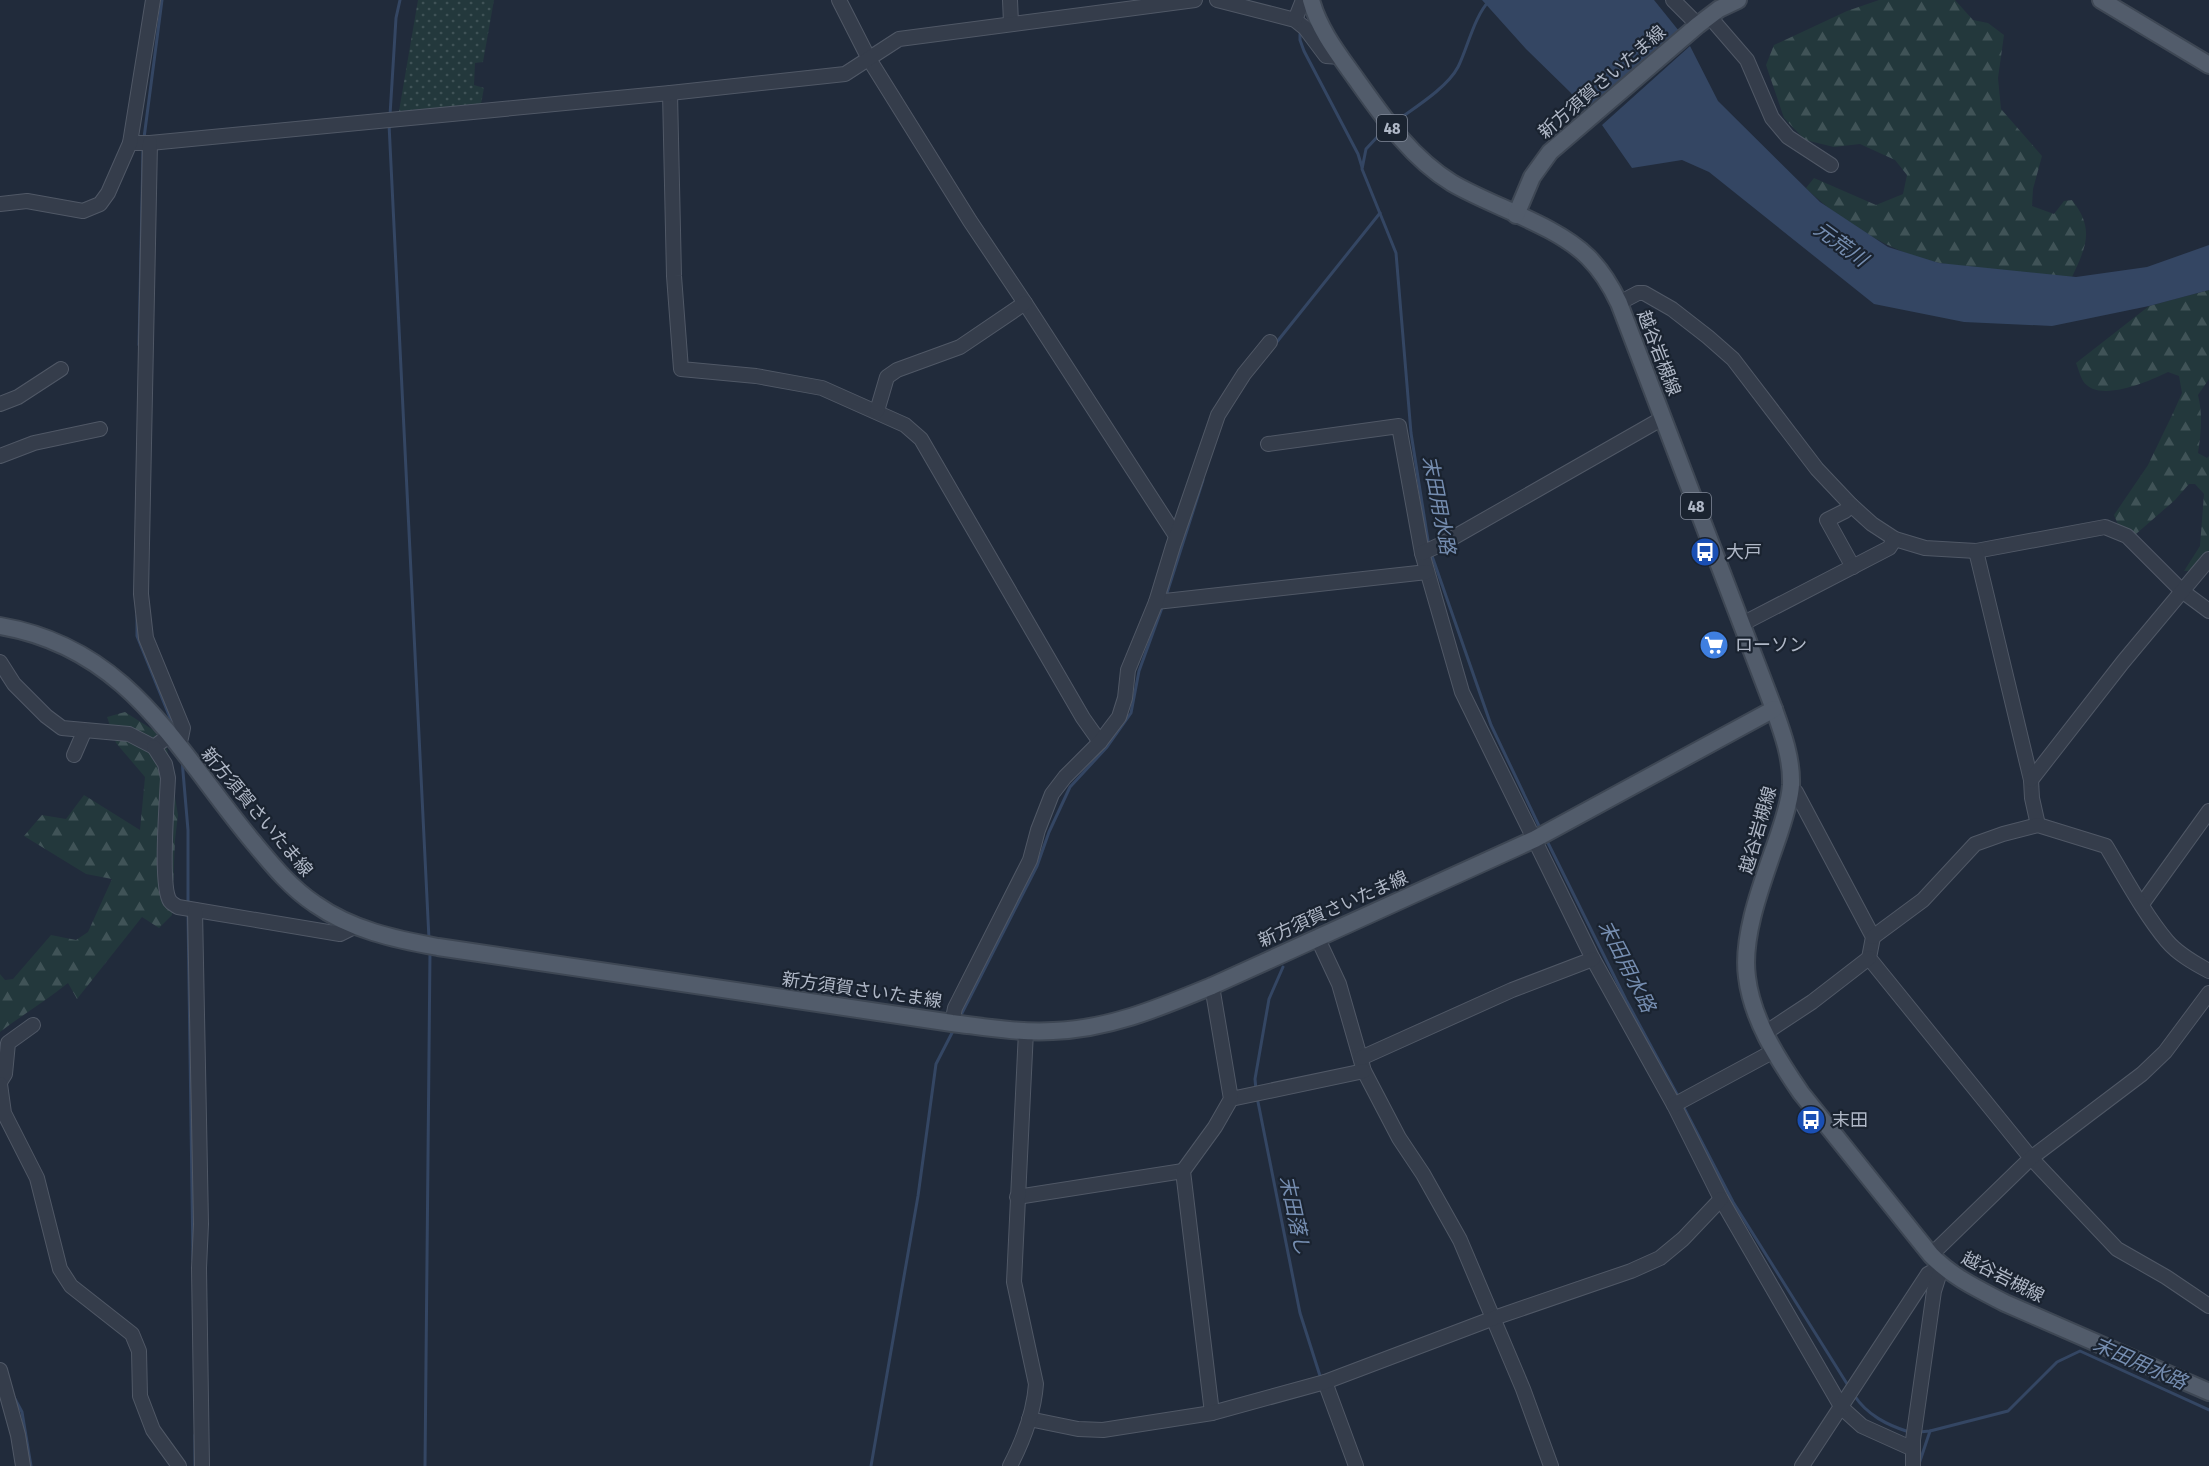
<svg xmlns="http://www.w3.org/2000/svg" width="2209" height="1466" font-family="'Fira Sans Condensed','Noto Sans JP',sans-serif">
  <defs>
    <pattern id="grass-dots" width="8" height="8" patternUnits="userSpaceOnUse" patternTransform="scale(1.5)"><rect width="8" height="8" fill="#23383c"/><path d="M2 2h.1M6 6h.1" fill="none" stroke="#405357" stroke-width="1.8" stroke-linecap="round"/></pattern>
    <pattern id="forest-firs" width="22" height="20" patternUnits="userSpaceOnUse" patternTransform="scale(1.5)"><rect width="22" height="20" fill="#23383c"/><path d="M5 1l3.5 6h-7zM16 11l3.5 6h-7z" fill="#405357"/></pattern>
  </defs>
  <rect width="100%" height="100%" fill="#212b3b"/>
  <polygon fill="url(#grass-dots)" points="418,0 494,0 483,62 475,63 474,85 484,88 481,104 399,111"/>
  <g fill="url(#forest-firs)">
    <path d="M1879 0H1955L1973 20 1988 23 2004 35 1998 78 2001 109 2042 156 2033 189 2032 206 2054 214 2064 201 2072 200C2095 229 2086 247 2072 277 2029 273 1983 271 1940 263 1895 255 1838 220 1806 188L1814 178 1876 205 1903 194 1907 175 1895 160 1860 144 1834 147 1805 140 1784 118 1766 65 1774 45 1847 11Z"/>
    <path d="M2209 290V379L2198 395C2203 415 2201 433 2198 453L2207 458 2209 456V554L2195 571H2184L2200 546 2204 494 2195 484H2189L2175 500 2136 534 2119 527 2114 515 2148 465 2174 411 2182 393 2179 376 2168 372C2150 381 2098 404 2083 381 2080 376 2078 368 2076 363L2149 306Z"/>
    <path d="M125 712 158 733 167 749 178 815 175 840 172 915 159 928 142 917 77 999 68 983C46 1001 22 1015 0 1032V974L5 980 13 979 51 935 76 940 88 932 112 879 86 874 24 836 42 815 66 819 84 795 140 830 145 777 116 743 107 717Z"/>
  </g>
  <g fill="#344663">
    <polygon points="1482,0 1654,0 1679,31 1587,113 1570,92 1526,49"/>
    <polygon points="1690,46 1718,101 1820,202 1888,247 1939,263 2076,277 2147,267 2209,245 2209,290 2149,306 2052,326 1964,322 1874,304 1709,172 1682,160 1632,168 1602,125"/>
  </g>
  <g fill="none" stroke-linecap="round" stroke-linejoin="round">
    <g stroke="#344663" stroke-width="3">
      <polyline points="1300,34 1300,40 1304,51 1358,154 1362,167"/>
      <polyline points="390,115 396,18 400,0"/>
      <path d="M1395 122C1414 108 1447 88 1458 67 1468 47 1474 16 1490 0"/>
      <polyline points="389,124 429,939"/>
      <polyline points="1380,134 1366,149 1362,169 1396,253 1411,433 1429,547"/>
      <polyline points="144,138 162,0"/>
      <polyline points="1276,343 1380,213"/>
      <polyline points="139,345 143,151"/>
      <polyline points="1431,553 1491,725 1540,828"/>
      <polyline points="1166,596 1203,480"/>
      <polyline points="137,615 137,636 175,730"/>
      <polyline points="182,760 188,830 188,903"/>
      <polyline points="1546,839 1626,1000 1679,1098"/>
      <polyline points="188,913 193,1260"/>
      <polyline points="960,1017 1037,866 1049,832 1070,787 1107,747 1131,713 1139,671 1163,605"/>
      <polyline points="1256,1090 1255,1079 1269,999 1283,967"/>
      <polyline points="1257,1097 1300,1313 1321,1379"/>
      <polyline points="1683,1106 1733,1202 1849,1387"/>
      <path d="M1854 1395C1867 1415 1887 1425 1909 1432"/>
      <polyline points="14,1397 22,1412 31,1466"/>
      <polyline points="1919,1432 1930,1431 2008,1411 2057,1362 2080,1351 2209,1410"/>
      <polyline points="195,1435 195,1466"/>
      <polyline points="1919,1464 1930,1431"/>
      <polyline points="425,1466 430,951"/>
      <polyline points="871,1466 918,1196 936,1064 954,1029"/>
    </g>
    <g stroke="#505866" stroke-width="16">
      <g id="minor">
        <polyline points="839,0 869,59 970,221 1025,303 1176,536"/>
        <polyline points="1010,0 1011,23"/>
        <polyline points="1217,0 1295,20 1305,28 1326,56 1340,57"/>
        <polyline points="1673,0 1698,25"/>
        <polyline points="1709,16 1747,60 1772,118 1788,137 1831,165"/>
        <polyline points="1295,20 1303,0"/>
        <polyline points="670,93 674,276 681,369 756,376 822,388 905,425 921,439 1083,718 1100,742"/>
        <polyline points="130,143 150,143 670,93 845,74 899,39 1195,0"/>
        <polyline points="0,204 27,201 83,211 100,204 108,193 130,143 153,0"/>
        <polyline points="1619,303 1638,293 1644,293 1672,309 1708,337 1733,359 1817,469 1851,505 1872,524 1895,539 1925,548 1976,551 2105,527 2127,536 2182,591 2209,611"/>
        <polyline points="0,404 18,397 61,369"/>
        <polyline points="877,411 887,377 897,370 960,347 1025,303"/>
        <polyline points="1268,444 1399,426 1422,553 1462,692 1593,959 1674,1105 1721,1199 1842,1408 1862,1426 1913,1449"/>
        <polyline points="0,456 34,443 100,429"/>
        <polyline points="1851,505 1845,511 1827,520 1853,567"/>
        <polyline points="1976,551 2031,780 2032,798 2038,825"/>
        <polyline points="1422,553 1442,544 1663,418"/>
        <polyline points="1156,602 1427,572"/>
        <polyline points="1742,624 1889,548 1895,539"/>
        <polyline points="0,662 14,684 46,716 62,728 129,734 154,747 166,738 174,740 181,738 183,728 146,638 141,594 150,143"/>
        <path d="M154 747 165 764 168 778C167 800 160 887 170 901 172 904 175 905 178 907L340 934 356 926"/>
        <polyline points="74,755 84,732"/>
        <polyline points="2031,780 2123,662 2209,559"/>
        <polyline points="1791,788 1796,792 1873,937 1869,958 2031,1158 2117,1249 2166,1277 2209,1306"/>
        <polyline points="2142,904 2209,811"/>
        <polyline points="195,910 201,1224 199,1268 202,1466"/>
        <polyline points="1317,937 1339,984 1364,1071 1399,1138 1423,1174 1460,1240 1523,1389 1551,1466"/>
        <path d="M1873 937 1923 900 1975 844 2003 834 2038 825 2106 846C2124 876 2145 915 2167 941 2178 954 2194 963 2209 971"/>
        <polyline points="952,1023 955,1008 1030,860 1038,830 1052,794 1065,777 1100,742 1119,717 1125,698 1128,670 1156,602 1173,546 1218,415 1244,374 1270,342"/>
        <polyline points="1765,1033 1812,1002 1869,958"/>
        <polyline points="1361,1058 1512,990 1593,959"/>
        <polyline points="0,1082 5,1074 8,1043 33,1025"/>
        <polyline points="0,1084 4,1113 37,1178 60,1269 71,1286 132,1334 139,1351 140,1396 153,1430 179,1466"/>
        <polyline points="1231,1099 1364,1071"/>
        <polyline points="1674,1105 1774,1051"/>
        <polyline points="1017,1197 1183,1171"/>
        <polyline points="1931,1255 2031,1158 2142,1074 2165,1052 2209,993"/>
        <polyline points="0,1370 18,1435 23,1466"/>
        <polyline points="1325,1382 1356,1466"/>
        <polyline points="1212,1413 1183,1171 1215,1127 1231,1099 1212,986"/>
        <polyline points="1029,1419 1078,1429 1103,1430 1212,1413 1325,1382 1494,1318 1631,1271 1660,1258 1683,1239 1721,1199"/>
        <path d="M1010 1466C1023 1441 1034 1412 1036 1384L1014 1282 1026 1031"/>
        <polyline points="1802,1466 1928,1274 1942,1266"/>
        <polyline points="1913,1466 1913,1440 1934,1291 1942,1266"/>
      </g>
    </g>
    <g stroke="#3e4754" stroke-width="20">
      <g id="major">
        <path d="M1311 0C1319 30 1339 55 1356 79 1383 117 1411 158 1452 183 1493 207 1556 225 1588 257 1601 270 1611 286 1619 303L1774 709C1783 734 1792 759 1791 785 1790 801 1784 819 1779 834 1765 876 1741 933 1747 977 1752 1019 1777 1058 1801 1093L1931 1255C1952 1277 1978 1289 2005 1303L2209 1392"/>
        <polyline points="2101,0 2209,65"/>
        <polyline points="1516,215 1532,177 1550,152 1698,25 1719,9 1738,0"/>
        <path d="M0 626C130 648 177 751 254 843 273 866 291 888 315 904 352 930 394 939 438 947L952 1023C985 1027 1019 1033 1053 1031 1110 1029 1161 1007 1212 986L1535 839 1774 709"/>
      </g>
    </g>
    <use href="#minor" stroke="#353d4b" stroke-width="14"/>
    <use href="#major" stroke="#525c6b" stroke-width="16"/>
  </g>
  <defs>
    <g id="bus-disc" transform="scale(1.5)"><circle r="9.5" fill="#1a4fb4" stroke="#1a2330"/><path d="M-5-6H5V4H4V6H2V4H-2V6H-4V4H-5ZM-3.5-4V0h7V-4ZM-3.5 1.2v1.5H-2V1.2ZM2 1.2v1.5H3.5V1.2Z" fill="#fff"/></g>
    <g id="supermarket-disc" transform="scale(1.5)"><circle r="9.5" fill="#3f7fe0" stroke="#1a2330"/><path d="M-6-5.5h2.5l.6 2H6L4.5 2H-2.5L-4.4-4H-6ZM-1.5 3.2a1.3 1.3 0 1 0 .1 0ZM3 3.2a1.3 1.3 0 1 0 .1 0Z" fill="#fff"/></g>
  </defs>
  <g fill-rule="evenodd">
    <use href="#bus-disc" x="1705" y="552"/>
    <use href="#supermarket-disc" x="1714" y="645"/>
    <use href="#bus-disc" x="1811" y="1120"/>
  </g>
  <g text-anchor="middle" stroke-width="4.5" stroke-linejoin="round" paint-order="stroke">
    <g fill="#1a2330" stroke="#838b9a" stroke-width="1.5">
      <rect x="1377" y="115" width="30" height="26" rx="4.5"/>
      <rect x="1681" y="493" width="30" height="26" rx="4.5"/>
    </g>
    <g font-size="16" font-weight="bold" fill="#b0b8c7">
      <text x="1392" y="134">48</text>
      <text x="1696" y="512">48</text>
    </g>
    <g font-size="18" fill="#b0b8c7" stroke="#1a2330">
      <text transform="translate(1602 82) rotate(-41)" y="6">新方須賀さいたま線</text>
      <text transform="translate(1659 353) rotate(69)" y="6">越谷岩槻線</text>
      <text transform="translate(257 812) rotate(50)" y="6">新方須賀さいたま線</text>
      <text transform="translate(1758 830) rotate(-74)" y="6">越谷岩槻線</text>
      <text transform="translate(1333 909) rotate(-24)" y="6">新方須賀さいたま線</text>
      <text transform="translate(862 990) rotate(8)" y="6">新方須賀さいたま線</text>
      <text transform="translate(2003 1277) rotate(27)" y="6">越谷岩槻線</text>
    </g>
    <g font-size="18" fill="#b0b8c7" stroke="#1a2330" text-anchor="start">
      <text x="1726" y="558">大戸</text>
      <text x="1735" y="651">ローソン</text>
      <text x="1832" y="1126">末田</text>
    </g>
    <g font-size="20" font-style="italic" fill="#768eb1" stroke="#1a2330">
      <text transform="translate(1841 244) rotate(36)" y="7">元荒川</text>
      <text transform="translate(1439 505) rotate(79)" y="7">末田用水路</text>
      <text transform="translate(1627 966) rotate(63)" y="7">末田用水路</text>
      <text transform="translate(1295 1215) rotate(78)" y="7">末田落し</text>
      <text transform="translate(2140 1363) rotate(24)" y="7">末田用水路</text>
    </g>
  </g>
</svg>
